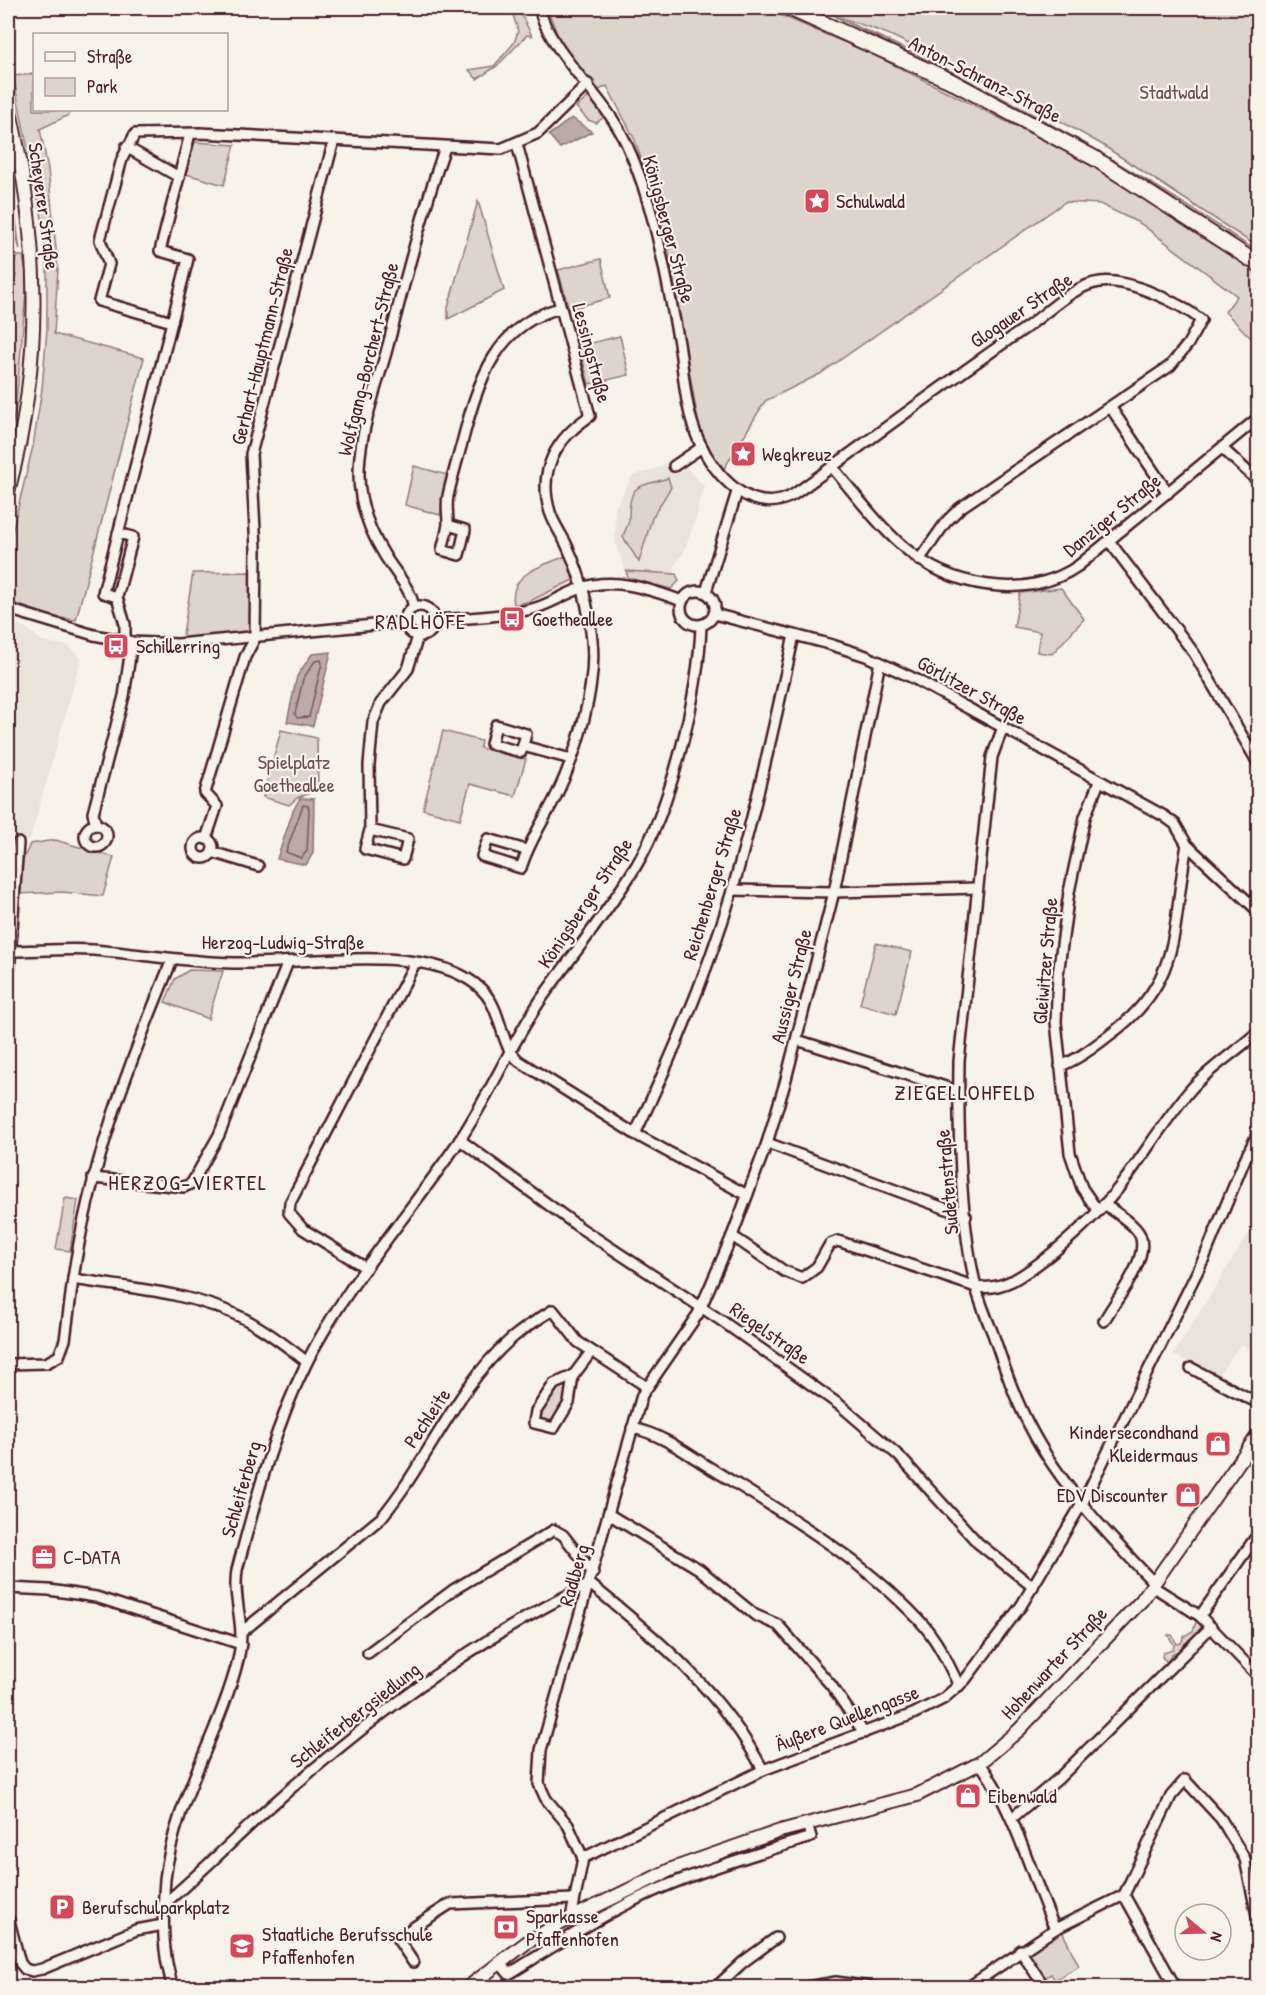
<svg xmlns="http://www.w3.org/2000/svg" width="1266" height="1995" font-family="'Patrick Hand',sans-serif">
  <rect width="100%" height="100%" fill="#f7f3e8"/>
  <filter id="ink" filterUnits="userSpaceOnUse"><feTurbulence type="fractalNoise" baseFrequency=".0167" numOctaves="2"/><feDisplacementMap in="SourceGraphic" scale="12" xChannelSelector="R" yChannelSelector="G"/><feConvolveMatrix kernelMatrix="1 2 1 2 8 2 1 2 1" color-interpolation-filters="sRGB"/></filter>
  <g filter="url(#ink)">
    <g fill="#eae3da">
      <polygon points="668,460 680,472 686,467 705,487 697,508 699,509 682,557 680,556 675,566 673,580 628,578 615,542 615,508 632,476 661,467"/>
      <polygon points="8,623 25,627 42,641 69,646 81,659 30,840 8,840"/>
      <polygon points="1258,1218 1258,1356 1241,1344 1218,1376 1173,1355"/>
    </g>
    <g fill="#ded4cc" stroke="#947a7c" stroke-width="1.5">
      <polygon points="511,8 518,8 532,36 527,35 497,66 477,79 469,70 494,66 514,43 518,31"/>
      <polygon points="547,8 764,8 874,55 1081,159 1258,272 1258,345 1225,312 1237,296 1141,224 1100,204 1065,202 820,374 765,401 724,469 713,455 699,427 667,241 635,140 607,86 599,90 563,48"/>
      <polygon points="814,8 1258,8 1258,247 1101,144 1007,91 888,34"/>
      <path d="M836 17C985 83 1124 161 1258 252V255L1152 185 1098 153 999 98Z"/>
      <polygon points="34,74 34,110 72,110 67,116 40,129 48,169 58,269 54,334 144,358 76,620 53,617 8,601 8,549 33,446 42,389 47,329 47,270 42,218 13,76"/>
      <polygon points="590,96 604,117 596,123 588,120 576,107"/>
      <polygon points="8,129 15,167 9,168 20,250 14,228 8,227"/>
      <polygon points="195,142 235,145 224,185 186,174"/>
      <polygon points="478,201 504,290 448,319 448,307"/>
      <polygon points="18,256 23,256 25,267 28,269 16,405 8,449 8,288 16,276 12,266"/>
      <polygon points="601,259 610,298 569,309 558,270"/>
      <polygon points="620,336 629,375 589,384 579,346"/>
      <polygon points="414,466 451,476 440,515 405,505"/>
      <path d="M668 478 671 487 652 518 639 562 623 537C624 530 629 526 629 519 629 482 638 488 668 478Z"/>
      <path d="M566 556 573 580 530 601 514 605C508 573 542 566 566 556Z"/>
      <polygon points="626,571 676,574 679,581 671,589 628,578"/>
      <polygon points="252,572 251,627 248,633 182,640 193,573"/>
      <polygon points="1061,588 1084,619 1052,654 1037,652 1040,632 1014,627 1020,593"/>
      <polygon points="281,730 317,738 318,790 297,798 289,805 263,797"/>
      <polygon points="443,731 481,741 480,748 526,759 515,796 470,784 460,819 423,809"/>
      <polygon points="55,840 114,857 103,896 62,892 17,894 21,865 30,844"/>
      <polygon points="876,943 912,952 896,1014 860,1004"/>
      <polygon points="189,970 223,971 208,1019 165,1002 175,979"/>
      <polygon points="65,1198 78,1200 70,1251 56,1249"/>
      <polygon points="558,1381 573,1384 554,1428 533,1417"/>
      <polygon points="1197,1619 1204,1625 1196,1636 1197,1638 1191,1644 1183,1646 1183,1651 1173,1653 1167,1662 1162,1657 1163,1653 1173,1650 1174,1645 1168,1635 1172,1635 1177,1644 1181,1643 1184,1636 1193,1631"/>
      <path d="M1062 1931 1079 1966 1055 1980 1051 1974 1041 1980 1027 1962C1032 1943 1046 1939 1062 1931Z"/>
    </g>
    <g fill="#bcaaa7" stroke="#8e7275" stroke-width="1.5">
      <polygon points="572,118 592,132 560,148 549,135"/>
      <polygon points="331,652 313,726 287,722 297,676 312,654"/>
      <polygon points="300,798 314,799 313,853 306,865 277,859 293,811"/>
    </g>
    <g fill="none" stroke-linecap="round" stroke-linejoin="round">
      <g stroke="#78575d" stroke-width="1.5">
        <polygon points="321,660 322,663 309,717 297,718 295,714 303,679 315,661"/>
        <polygon points="303,805 308,806 309,810 307,851 301,858 286,852"/>
      </g>
      <g stroke="#4a1f2b" stroke-width="14">
        <g id="minor">
          <path d="M539 8C552 57 604 94 627 145 655 206 666 277 679 343 684 374 685 411 699 441 714 475 752 518 793 495 871 439 948 381 1027 327 1048 312 1074 285 1100 282 1128 278 1180 303 1201 320L1188 344 1170 366 960 508 946 522 919 560"/>
          <path d="M517 144 590 416C557 438 537 470 550 512 554 525 563 536 568 548 581 576 589 610 592 640 597 686 577 753 557 794 545 819 529 841 521 868L482 856 488 839 526 850"/>
          <polyline points="126,147 179,177"/>
          <polyline points="172,322 99,301 109,264 100,240 122,159 135,134 200,133 501,149 538,133 588,84"/>
          <polyline points="1111,408 1168,493"/>
          <polyline points="1222,448 1258,481"/>
          <polyline points="674,466 702,447"/>
          <path d="M832 467C882 526 915 580 999 586 1026 588 1055 582 1078 566L1258 418"/>
          <path d="M448 525 465 530 459 555 442 550C444 542 447 532 448 524 448 514 446 505 448 496 452 477 458 458 463 439 478 382 496 323 561 308"/>
          <polyline points="118,533 133,537 117,597 125,624 125,641"/>
          <polyline points="1109,541 1194,653 1258,763"/>
          <circle cx="698" cy="608" r="17"/>
          <polyline points="706,592 737,492"/>
          <polyline points="117,597 103,593 188,259 160,251 190,134"/>
          <circle cx="420" cy="621" r="15"/>
          <path d="M414 607C410 587 395 573 385 556 373 537 365 518 361 497 352 449 375 394 387 349 405 281 422 213 445 147"/>
          <polyline points="8,609 94,635 132,642 178,644 405,622"/>
          <polyline points="714,614 829,644 866,656 915,679 1164,816 1175,824 1187,845 1258,911"/>
          <path d="M435 620C468 618 500 617 532 609 548 605 563 595 579 589 612 576 650 589 682 601"/>
          <polygon points="496,725 526,734 521,752 491,744"/>
          <path d="M1003 727 992 757 959 1061C958 1129 960 1221 976 1287 980 1303 987 1319 993 1334 1004 1366 1014 1397 1030 1427 1060 1485 1109 1536 1154 1583"/>
          <polyline points="523,746 571,759"/>
          <polyline points="96,825 93,813 124,696 132,642"/>
          <circle cx="96" cy="836" r="11"/>
          <polyline points="370,830 408,839 403,859 365,849 370,830 369,765 373,722 381,703 408,669 418,636"/>
          <circle cx="203" cy="848" r="10"/>
          <polyline points="206,839 217,806 205,793 245,657 255,638 256,549 251,454 334,140"/>
          <polyline points="212,852 258,866"/>
          <polyline points="732,890 834,892 977,888"/>
          <path d="M8 951C36 951 65 948 94 950 141 954 187 962 234 963 300 965 411 944 468 979 507 1002 494 1039 519 1061L635 1134 747 1195"/>
          <polyline points="8,988 18,843"/>
          <polyline points="797,1040 958,1091"/>
          <path d="M1060 1066C1079 1059 1095 1046 1111 1034 1185 979 1171 925 1187 845"/>
          <path d="M635 1134C673 1055 708 972 733 888 757 804 776 719 794 635"/>
          <polyline points="460,1140 579,1227 722,1321 841,1406 899,1456 978,1543 1033,1587"/>
          <polyline points="767,1143 966,1216"/>
          <polyline points="93,1178 184,1187 192,1183 219,1135 288,962"/>
          <path d="M1104 1204C1115 1212 1134 1223 1140 1235 1150 1260 1115 1300 1104 1321"/>
          <polyline points="1098,1211 1082,1188 1070,1153 1056,1022 1058,975 1069,892 1085,817 1099,782"/>
          <path d="M732 1236 784 1271 802 1278 817 1267 830 1244 838 1241 976 1287C1004 1291 1025 1274 1046 1258 1075 1235 1102 1210 1124 1181 1147 1150 1167 1117 1192 1088 1211 1067 1237 1051 1258 1032"/>
          <polyline points="366,1268 303,1229 289,1213 290,1203 415,963"/>
          <path d="M73 1279C89 1167 129 1064 172 960"/>
          <path d="M8 1364 46 1363 59 1356 65 1340 73 1279C130 1288 191 1292 243 1318 266 1330 287 1346 307 1362"/>
          <polyline points="1191,1368 1258,1403"/>
          <polyline points="573,1376 554,1384 536,1411 534,1423 554,1428 569,1403 573,1376 591,1352"/>
          <path d="M632 1428C663 1434 690 1456 717 1472 787 1515 862 1559 919 1620 937 1639 948 1663 959 1686"/>
          <polyline points="610,1515 699,1569 755,1615 778,1625 831,1685 864,1733"/>
          <path d="M590 1584C658 1639 722 1692 763 1770"/>
          <polyline points="1152,1586 1200,1616 1258,1676"/>
          <polyline points="8,1588 49,1590 96,1597 241,1644"/>
          <polyline points="1200,1616 1258,1534"/>
          <path d="M243 1631 381 1518C428 1462 455 1388 511 1339 524 1328 538 1319 553 1310L578 1342 647 1387"/>
          <polyline points="368,1653 453,1590 554,1530 563,1535 593,1573"/>
          <polyline points="1012,1818 1058,1779 1211,1627"/>
          <polyline points="583,1858 568,1825 546,1799 539,1784 541,1750 642,1395 698,1314 732,1236 767,1143 785,1083 834,892 880,662"/>
          <polyline points="1124,1895 1171,1796 1185,1780 1221,1819 1245,1859 1258,1920"/>
          <path d="M164 1904C201 1873 235 1838 272 1805 368 1720 473 1640 590 1584"/>
          <polyline points="8,1917 20,1963 25,1969 32,1971 42,1969 136,1930 163,1925"/>
          <polyline points="571,1918 583,1858 763,1770 913,1714 943,1699 965,1680 1021,1606 1083,1502 1205,1256 1245,1159 1258,1133"/>
          <polyline points="1055,1929 1124,1895 1176,1988"/>
          <polyline points="1020,1950 1045,1988"/>
          <polyline points="413,1962 397,1938 450,1904 573,1899"/>
          <path d="M499 1962 509 1974C551 1948 594 1920 639 1898 694 1872 753 1855 811 1837L807 1824"/>
          <path d="M172 1988C171 1977 167 1967 166 1957 162 1931 163 1905 165 1879 174 1802 219 1735 238 1660 247 1624 232 1602 237 1570 256 1499 274 1428 307 1362 347 1282 409 1215 459 1141 490 1095 511 1043 542 998 573 954 608 912 636 866 671 807 699 694 701 625"/>
          <polyline points="715,1988 743,1962 776,1938"/>
          <polyline points="801,1988 836,1982 876,1988"/>
          <path d="M967 1988 1055 1929C1030 1873 1016 1813 980 1763"/>
        </g>
      </g>
      <g stroke="#4a1f2b" stroke-width="16">
        <g id="tertiary">
          <path d="M8 103C40 237 44 358 8 492"/>
          <polyline points="467,1988 526,1943 555,1926 672,1869 780,1831 917,1795 980,1763 1019,1730 1142,1600 1258,1435"/>
        </g>
      </g>
      <g stroke="#4a1f2b" stroke-width="18">
        <g id="secondary">
          <polyline points="789,8 949,80 1096,159"/>
          <polyline points="1102,163 1258,264"/>
        </g>
      </g>
      <use href="#minor" stroke="#f7f3e8" stroke-width="9"/>
      <use href="#tertiary" stroke="#f7f3e8" stroke-width="12"/>
      <use href="#secondary" stroke="#f7f3e8" stroke-width="14"/>
    </g>
  </g>
  <defs>
    <g id="sight-square" transform="scale(1.35)"><rect x="-9" y="-9" width="18" height="18" rx="4" fill="#d1495b" stroke="#f7f3e8"/><path d="M0-6L1.8-2.2L6-1.7L2.9 1.2L3.7 5.4L0 3.3L-3.7 5.4L-2.9 1.2L-6-1.7L-1.8-2.2Z" fill="#fff"/></g>
    <g id="bus-square" transform="scale(1.35)"><rect x="-9" y="-9" width="18" height="18" rx="4" fill="#d1495b" stroke="#f7f3e8"/><path d="M-5-6H5V4H4V6H2V4H-2V6H-4V4H-5ZM-3.5-4V0h7V-4ZM-3.5 1.2v1.5H-2V1.2ZM2 1.2v1.5H3.5V1.2Z" fill="#fff"/></g>
    <g id="shop-square" transform="scale(1.35)"><rect x="-9" y="-9" width="18" height="18" rx="4" fill="#d1495b" stroke="#f7f3e8"/><path d="M-5-2.5h2.3a2.7 3.5 0 0 1 5.4 0H5L5.5 6h-11ZM-1.5-2.5h3a1.5 2.3 0 0 0-3 0Z" fill="#fff"/></g>
    <g id="office-square" transform="scale(1.35)"><rect x="-9" y="-9" width="18" height="18" rx="4" fill="#d1495b" stroke="#f7f3e8"/><path d="M-6-3h4V-5.5h4V-3h4V5H-6ZM-1-4.5V-3h2v-1.5ZM-6 0V1H6V0Z" fill="#fff"/></g>
    <g id="parking-square" transform="scale(1.35)"><rect x="-9" y="-9" width="18" height="18" rx="4" fill="#d1495b" stroke="#f7f3e8"/><path d="M-3.5-5.5H1a3.5 3.5 0 0 1 0 7H-1V5.5H-3.5ZM-1-3.4V-.6H.8a1.4 1.4 0 0 0 0-2.8Z" fill="#fff"/></g>
    <g id="bank-square" transform="scale(1.35)"><rect x="-9" y="-9" width="18" height="18" rx="4" fill="#d1495b" stroke="#f7f3e8"/><path d="M-6-4H6V4H-6ZM0-2.3a2.3 2.3 0 1 0 0 4.6a2.3 2.3 0 1 0 0-4.6Z" fill="#fff"/></g>
    <g id="school-square" transform="scale(1.35)"><rect x="-9" y="-9" width="18" height="18" rx="4" fill="#d1495b" stroke="#f7f3e8"/><path d="M0-5L7-2L0 1L-7-2ZM-4 1L0 2.5L4 1V4Q0 6-4 4Z" fill="#fff"/></g>
  </defs>
  <g fill-rule="evenodd">
    <use href="#sight-square" x="817" y="201"/>
    <use href="#sight-square" x="743" y="454"/>
    <use href="#bus-square" x="512" y="619"/>
    <use href="#bus-square" x="116" y="646"/>
    <use href="#shop-square" x="1218" y="1444"/>
    <use href="#shop-square" x="1188" y="1495"/>
    <use href="#office-square" x="44" y="1557"/>
    <use href="#shop-square" x="968" y="1796"/>
    <use href="#parking-square" x="62" y="1907"/>
    <use href="#bank-square" x="506" y="1927"/>
    <use href="#school-square" x="242" y="1946"/>
  </g>
  <g text-anchor="middle" stroke-width="4.5" stroke-linejoin="round" paint-order="stroke">
    <g font-size="20" fill="#4a1f2b" stroke="#f7f3e8">
      <text transform="translate(985 79) rotate(27)" y="7">Anton-Schranz-Straße</text>
      <text transform="translate(44 206) rotate(82)" y="7">Scheyerer Straße</text>
      <text transform="translate(669 229) rotate(75)" y="7">Königsberger Straße</text>
      <text transform="translate(1021 310) rotate(-34)" y="7">Glogauer Straße</text>
      <text transform="translate(262 346) rotate(-76)" y="7">Gerhart-Hauptmann-Straße</text>
      <text transform="translate(592 353) rotate(75)" y="7">Lessingstraße</text>
      <text transform="translate(368 359) rotate(-76)" y="7">Wolfgang-Borchert-Straße</text>
      <text transform="translate(1112 515) rotate(-39)" y="7">Danziger Straße</text>
      <text transform="translate(972 690) rotate(29)" y="7">Görlitzer Straße</text>
      <text transform="translate(712 884) rotate(-73)" y="7">Reichenberger Straße</text>
      <text transform="translate(585 903) rotate(-56)" y="7">Königsberger Straße</text>
      <text x="283" y="949">Herzog-Ludwig-Straße</text>
      <text transform="translate(1045 961) rotate(-85)" y="7">Gleiwitzer Straße</text>
      <text transform="translate(791 986) rotate(-76)" y="7">Aussiger Straße</text>
      <text transform="translate(947 1182) rotate(-95)" y="7">Sudetenstraße</text>
      <text transform="translate(770 1333) rotate(35)" y="7">Riegelstraße</text>
      <text transform="translate(427 1418) rotate(-56)" y="7">Pechleite</text>
      <text transform="translate(241 1489) rotate(-74)" y="7">Schleiferberg</text>
      <text transform="translate(574 1575) rotate(-74)" y="7">Radlberg</text>
      <text transform="translate(1054 1663) rotate(-47)" y="7">Hohenwarter Straße</text>
      <text transform="translate(355 1715) rotate(-38)" y="7">Schleiferbergsiedlung</text>
      <text transform="translate(847 1718) rotate(-21)" y="7">Äußere Quellengasse</text>
    </g>
    <g font-size="20" fill="#6f4c53" stroke="#f7f3e8">
      <text x="1174" y="99">Stadtwald</text>
      <text x="294" y="769">Spielplatz<tspan x="294" dy="23">Goetheallee</tspan></text>
    </g>
    <g font-size="20" fill="#4a1f2b" stroke="#f7f3e8" text-anchor="start">
      <text x="836" y="208">Schulwald</text>
      <text x="762" y="461">Wegkreuz</text>
      <text x="532" y="626">Goetheallee</text>
      <text x="136" y="653">Schillerring</text>
      <text x="1198" y="1439" text-anchor="end">Kindersecondhand<tspan x="1198" dy="23">Kleidermaus</tspan></text>
      <text x="1168" y="1502" text-anchor="end">EDV Discounter</text>
      <text x="63" y="1564">C-DATA</text>
      <text x="988" y="1803">Eibenwald</text>
      <text x="82" y="1914">Berufschulparkplatz</text>
      <text x="526" y="1923">Sparkasse<tspan x="526" dy="23">Pfaffenhofen</tspan></text>
      <text x="262" y="1941">Staatliche Berufsschule<tspan x="262" dy="23">Pfaffenhofen</tspan></text>
    </g>
    <g font-size="22" letter-spacing="1.5" fill="#4a1f2b" stroke="#f7f3e8">
      <text x="421" y="629">RADLHÖFE</text>
      <text x="965" y="1100">ZIEGELLOHFELD</text>
      <text x="188" y="1190">HERZOG-VIERTEL</text>
    </g>
  </g>
  <rect width="1266" height="1995" fill="none" stroke="#f7f3e8" stroke-width="30"/>
  <rect x="15" y="15" width="1236" height="1965" fill="none" stroke="#4a1f2b" stroke-width="2" filter="url(#ink)"/>
  <rect x="33" y="33" width="195" height="78" fill="#f7f3e8" stroke="#b29e9c" stroke-width="1.5"/>
  <rect x="45" y="52" width="30" height="9" fill="#f7f3e8" stroke="#b29e9c" stroke-width="1.5"/>
  <text x="87" y="63" font-size="18" fill="#4a1f2b">Straße</text>
  <rect x="45" y="78" width="30" height="18" fill="#ded4cc" stroke="#b29e9c" stroke-width="1.5"/>
  <text x="87" y="93" font-size="18" fill="#4a1f2b">Park</text>
  <g transform="translate(1203 1932) rotate(109)"><circle r="28" fill="#f7f3e8" stroke="#b29e9c" stroke-width="1.5"/>
  <path d="M0-4.5L10 22L0 15L-10 22Z" fill="#d1495b"/>
  <text y="-9" font-size="16" font-weight="bold" text-anchor="middle" fill="#4a1f2b">N</text>
  </g>
</svg>
